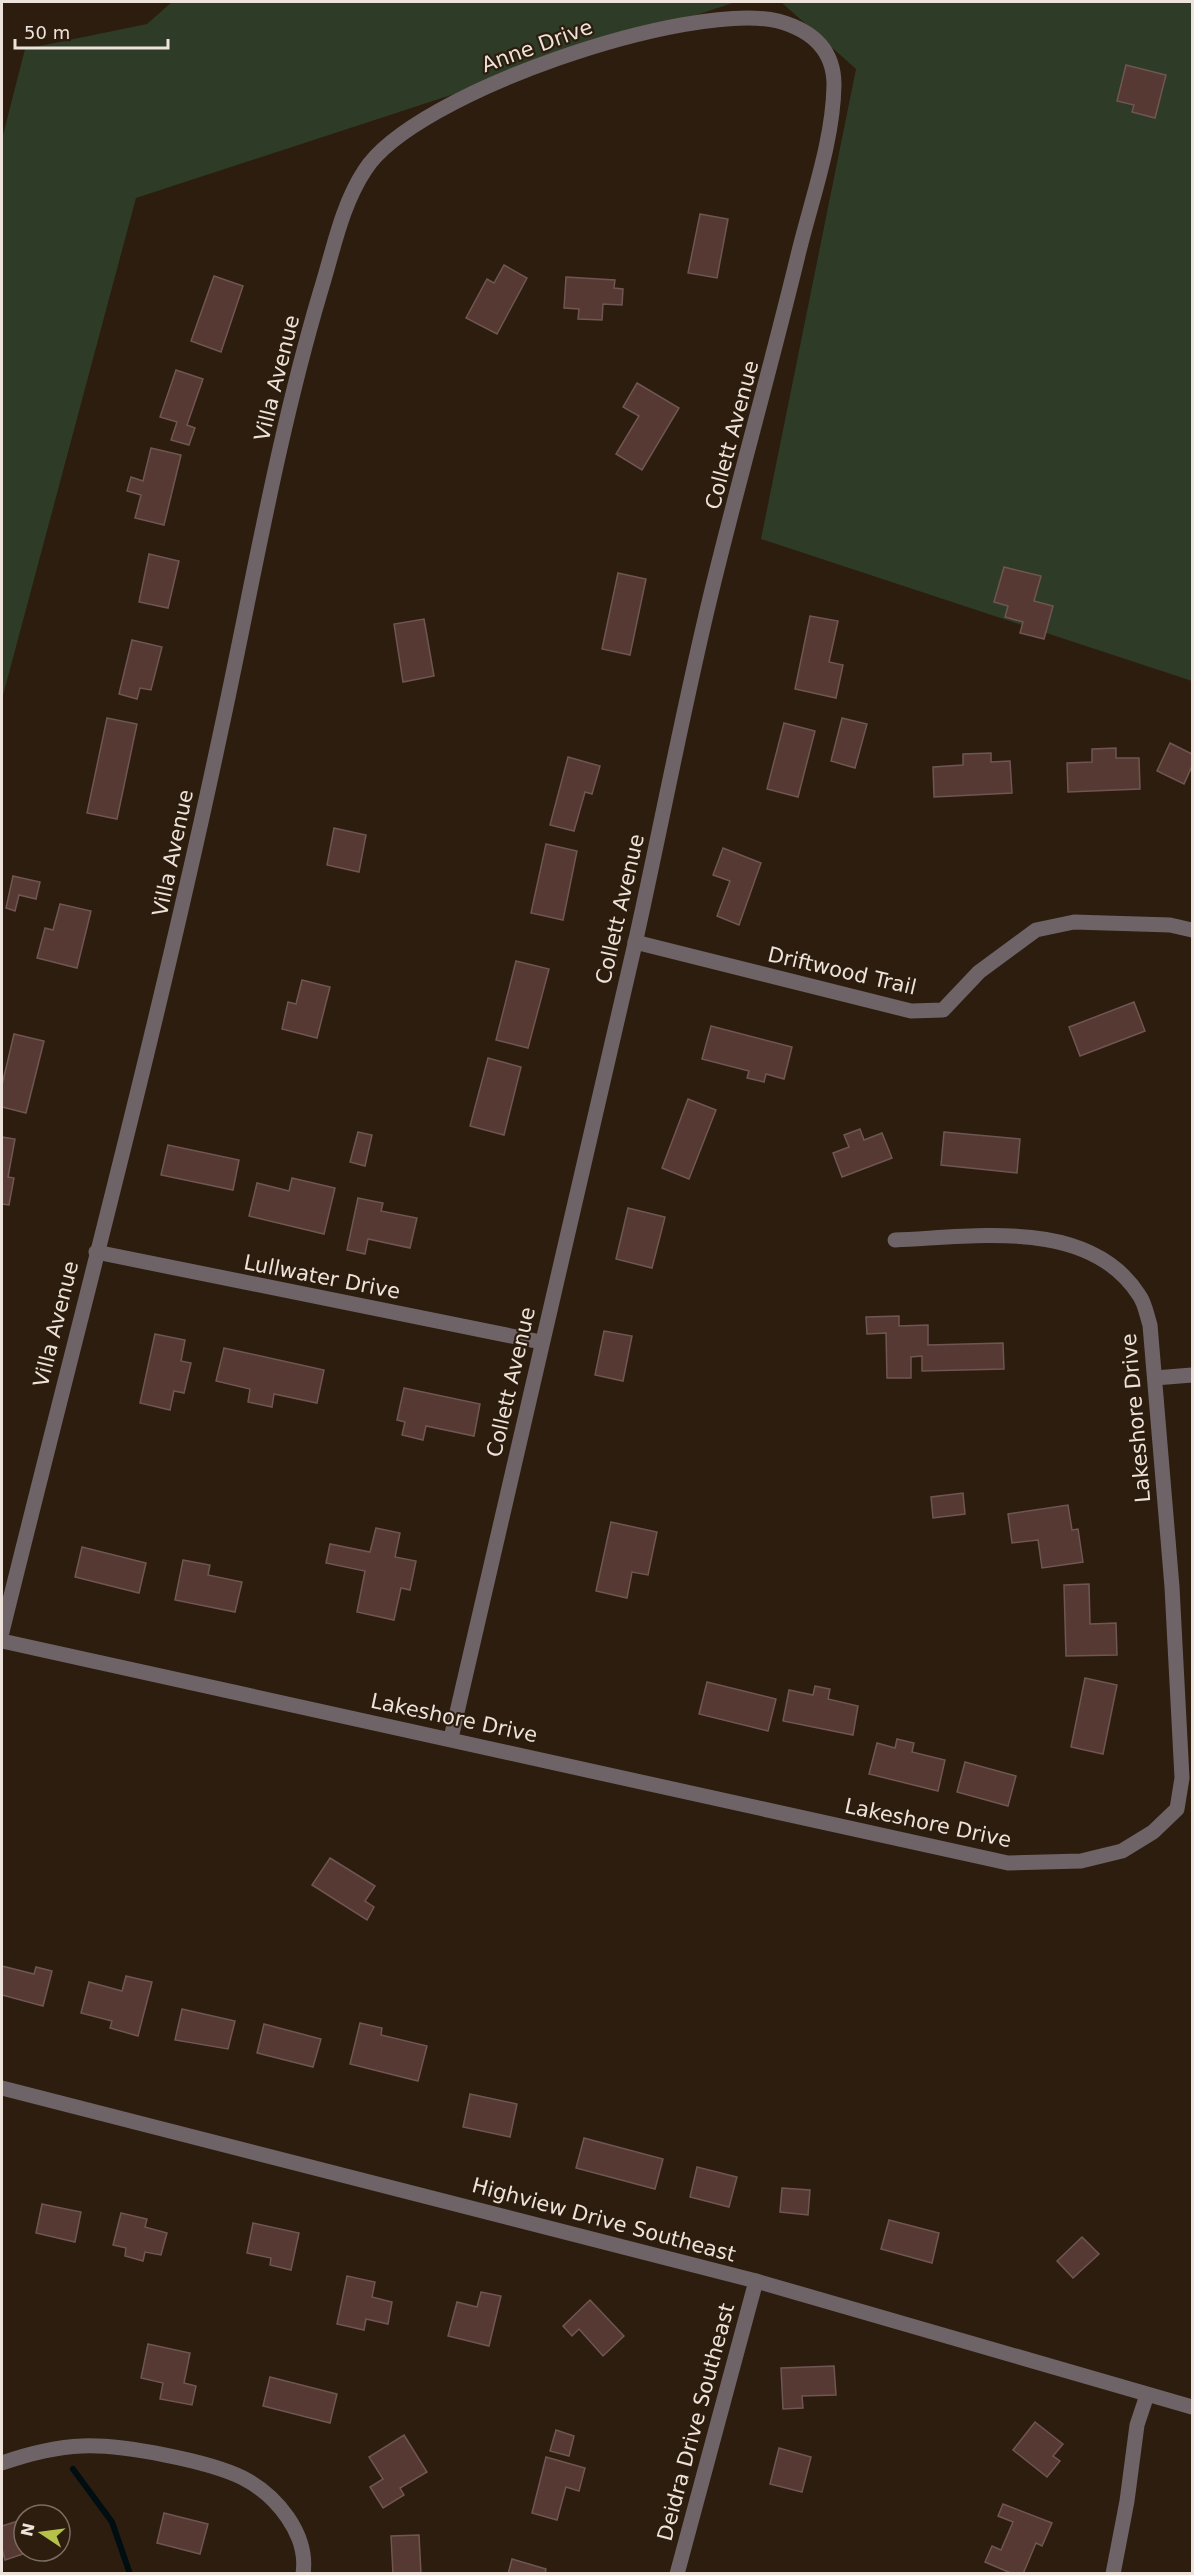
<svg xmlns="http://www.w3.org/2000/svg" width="1194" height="2575" font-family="'DejaVu Sans',sans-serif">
  <rect width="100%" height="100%" fill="#2c1d0f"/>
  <g fill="#2e3b26">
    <polygon points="172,2 736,2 136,198 2,699 2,139 25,49 147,24"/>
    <polygon points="781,2 1192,2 1192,681 761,539 856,69"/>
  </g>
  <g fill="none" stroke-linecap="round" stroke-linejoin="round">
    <polyline stroke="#000d11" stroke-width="6" points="73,2469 112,2522 130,2574"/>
  </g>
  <g fill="#573934" stroke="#6f5652" stroke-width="1.5">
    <polygon points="1126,65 1166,75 1155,118 1132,112 1134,105 1117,101"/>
    <polygon points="700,214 728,219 717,278 688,273"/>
    <polygon points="504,265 527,278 497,334 466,318 487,279 494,283"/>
    <polygon points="214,276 243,286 221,352 191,341"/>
    <polygon points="566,277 615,280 614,288 623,289 622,305 603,304 602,320 578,319 579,309 564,308"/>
    <polygon points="176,370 203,379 187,425 195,428 189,445 171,440 177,422 160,417"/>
    <polygon points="637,383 679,408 642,470 616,454 639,416 623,407"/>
    <polygon points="151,448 181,455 164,525 135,518 141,495 127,491 131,477 143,481"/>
    <polygon points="149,554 179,561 168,608 139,602"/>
    <polygon points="1004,567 1041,576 1034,601 1053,606 1044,639 1020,633 1023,622 1005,617 1008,606 994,602"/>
    <polygon points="618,573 646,579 630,655 602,649"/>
    <polygon points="810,616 838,621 829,662 843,665 836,698 795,689"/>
    <polygon points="424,619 434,676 403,682 394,624"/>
    <polygon points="132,640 162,647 151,690 140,688 137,699 119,694"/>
    <polygon points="107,718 137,724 117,819 87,813"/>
    <polygon points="842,718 867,724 855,768 831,761"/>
    <polygon points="784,723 815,731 798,797 767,789"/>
    <polygon points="1170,743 1192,754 1192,766 1184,784 1157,771"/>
    <polygon points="1116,748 1116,758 1139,758 1140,789 1068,792 1067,763 1092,762 1092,749"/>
    <polygon points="991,753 991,762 1010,761 1012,793 934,797 933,767 963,765 963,754"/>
    <polygon points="568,757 600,766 592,794 585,792 574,831 550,825"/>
    <polygon points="334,828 366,835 359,872 327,865"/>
    <polygon points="546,844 577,851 563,920 531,913"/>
    <polygon points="723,848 761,863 739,925 717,916 730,881 713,875"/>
    <polygon points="13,876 40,882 36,899 19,895 15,911 6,908"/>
    <polygon points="60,904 91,911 77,968 37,958 45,928 53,930"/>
    <polygon points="516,961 549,969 528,1048 496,1040"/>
    <polygon points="302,980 330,987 317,1038 282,1029 288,1002 296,1004"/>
    <polygon points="1134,1002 1145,1031 1080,1056 1069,1027"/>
    <polygon points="711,1026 792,1047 784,1079 766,1074 764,1082 747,1078 749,1071 702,1059"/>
    <polygon points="14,1034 44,1041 26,1113 2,1107 2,1085"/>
    <polygon points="488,1058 521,1067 504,1135 470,1126"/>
    <polygon points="688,1099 716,1110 689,1179 662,1168"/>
    <polygon points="860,1129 864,1140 882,1133 892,1158 842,1177 833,1153 849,1147 844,1135"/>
    <polygon points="358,1132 372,1135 365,1166 350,1162"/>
    <polygon points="944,1132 1020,1139 1017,1173 941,1165"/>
    <polygon points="2,1137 15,1139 8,1177 14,1178 9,1205 2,1204"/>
    <polygon points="168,1145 239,1160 233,1190 161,1175"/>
    <polygon points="292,1178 335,1188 324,1234 249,1216 257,1183 289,1191"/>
    <polygon points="358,1198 383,1203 381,1211 417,1218 410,1248 368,1239 365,1254 347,1250"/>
    <polygon points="628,1208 665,1217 652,1268 616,1259"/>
    <polygon points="899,1316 899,1326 928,1325 928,1345 1003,1343 1004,1369 922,1371 922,1356 911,1357 911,1378 887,1378 886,1333 867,1334 866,1317"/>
    <polygon points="604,1331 632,1336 623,1381 595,1375"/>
    <polygon points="155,1334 185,1340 181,1361 191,1363 184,1393 174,1391 170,1410 140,1403"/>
    <polygon points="224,1348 324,1370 317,1403 274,1394 272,1407 248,1402 250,1389 216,1381"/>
    <polygon points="404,1388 480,1404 474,1436 426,1426 423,1440 402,1435 405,1422 397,1420"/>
    <polygon points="963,1493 965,1514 933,1518 931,1497"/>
    <polygon points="1068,1505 1072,1530 1078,1529 1083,1562 1042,1568 1038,1540 1012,1543 1008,1514"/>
    <polygon points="611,1522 657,1532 648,1575 632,1572 627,1598 596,1591"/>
    <polygon points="376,1528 400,1533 395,1557 416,1561 410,1590 401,1588 394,1620 357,1612 365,1571 326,1563 330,1544 370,1552"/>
    <polygon points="82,1547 146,1563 139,1593 75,1577"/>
    <polygon points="183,1560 210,1565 208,1575 242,1582 235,1612 175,1600"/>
    <polygon points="1089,1584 1090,1624 1116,1623 1117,1655 1066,1656 1064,1585"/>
    <polygon points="1085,1678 1117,1685 1103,1754 1071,1747"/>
    <polygon points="707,1682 776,1699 768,1731 699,1714"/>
    <polygon points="815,1686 830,1689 828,1699 858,1706 853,1735 783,1721 789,1690 813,1695"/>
    <polygon points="897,1739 914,1743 912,1752 945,1760 938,1791 869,1774 877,1743 895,1748"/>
    <polygon points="965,1762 1016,1776 1008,1806 957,1792"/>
    <polygon points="330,1858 375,1886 365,1901 374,1907 367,1920 312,1885"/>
    <polygon points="2,1966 34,1974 36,1967 52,1971 43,2006 2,1995"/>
    <polygon points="126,1976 152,1982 138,2036 110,2028 112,2021 81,2013 89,1982 122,1991"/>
    <polygon points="182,2009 235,2021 228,2049 175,2040"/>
    <polygon points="360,2023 382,2028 381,2035 427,2046 418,2081 350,2064"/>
    <polygon points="264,2024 321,2039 313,2067 257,2053"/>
    <polygon points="470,2094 517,2104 510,2137 463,2127"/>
    <polygon points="584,2138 663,2159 655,2189 576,2168"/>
    <polygon points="697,2167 737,2177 729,2207 690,2197"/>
    <polygon points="782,2188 810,2190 808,2215 780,2212"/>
    <polygon points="42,2204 81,2212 75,2242 36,2233"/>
    <polygon points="121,2213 147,2219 145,2227 167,2233 161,2255 145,2252 143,2261 125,2256 126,2248 113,2245"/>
    <polygon points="889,2220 939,2233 932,2263 881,2249"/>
    <polygon points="253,2223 299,2233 291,2270 270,2265 271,2258 247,2253"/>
    <polygon points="1082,2237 1099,2254 1073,2278 1057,2261"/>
    <polygon points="347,2276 375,2282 372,2297 392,2302 388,2324 366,2319 364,2330 337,2324"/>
    <polygon points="481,2292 501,2296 489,2346 448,2336 457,2302 477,2307"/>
    <polygon points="590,2300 624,2336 603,2356 579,2329 572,2336 563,2326"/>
    <polygon points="148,2344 190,2353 184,2383 196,2386 192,2405 160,2399 163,2383 141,2378"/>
    <polygon points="834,2366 836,2395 802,2396 803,2408 783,2409 781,2368"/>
    <polygon points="270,2377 337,2394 330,2423 263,2406"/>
    <polygon points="1035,2422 1063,2444 1053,2456 1060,2461 1047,2477 1013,2450"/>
    <polygon points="556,2430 574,2436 569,2456 550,2451"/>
    <polygon points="404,2435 427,2472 400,2488 404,2495 383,2508 370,2487 383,2479 369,2457"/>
    <polygon points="779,2448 811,2457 802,2492 770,2484"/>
    <polygon points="546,2457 585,2468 579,2491 566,2487 557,2520 532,2513"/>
    <polygon points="1003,2504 1052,2523 1042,2546 1036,2543 1023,2574 1013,2574 985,2562 992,2546 1001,2550 1013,2522 998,2516"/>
    <polygon points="164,2513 208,2524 200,2554 157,2543"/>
    <polygon points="24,2519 24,2551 32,2551 5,2560 2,2549 2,2526"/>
    <polygon points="419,2535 421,2574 393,2574 391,2536"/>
    <polygon points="512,2559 546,2569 545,2574 508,2574"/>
  </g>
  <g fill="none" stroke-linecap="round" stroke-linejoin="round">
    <g stroke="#6e6366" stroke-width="15">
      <polyline points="635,942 911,1011 943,1010 979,972 1036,930 1074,922 1170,925 1192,930"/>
      <polyline points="96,1252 541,1342"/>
      <polyline points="1155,1378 1192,1375"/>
      <path d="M2 1632C76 1333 156 1036 220 735 252 588 277 438 320 293 333 252 341 206 365 170 414 93 690 0 778 21 811 30 834 49 834 85 833 141 812 198 799 251 771 367 738 482 710 598 682 714 660 832 634 948 573 1212 512 1475 451 1738"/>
      <path d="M2 1641 1008 1863 1081 1861 1122 1851 1153 1832 1177 1809 1182 1778 1172 1587 1150 1325C1147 1316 1145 1303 1139 1295 1089 1217 974 1237 895 1240"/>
      <polyline points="2,2088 756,2281 1192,2407"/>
      <path d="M2 2463C28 2454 54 2447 82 2446 121 2444 209 2461 243 2478 276 2495 309 2534 303 2574"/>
      <polyline points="677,2574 756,2281"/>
      <polyline points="1113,2574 1127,2501 1137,2425 1147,2395"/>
    </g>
  </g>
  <g text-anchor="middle" stroke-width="4.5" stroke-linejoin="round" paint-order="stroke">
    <g font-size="21" fill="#eee3da" stroke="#2c1d0f">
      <text transform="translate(537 46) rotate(-20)" y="7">Anne Drive</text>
      <text transform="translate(277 378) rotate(-76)" y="7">Villa Avenue</text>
      <text transform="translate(732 435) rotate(-75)" y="7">Collett Avenue</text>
      <text transform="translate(173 853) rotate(-78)" y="7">Villa Avenue</text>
      <text transform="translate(620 909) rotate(-77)" y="7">Collett Avenue</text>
      <text transform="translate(842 971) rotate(13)" y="7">Driftwood Trail</text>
      <text transform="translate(322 1277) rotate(11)" y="7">Lullwater Drive</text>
      <text transform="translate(56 1324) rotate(-76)" y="7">Villa Avenue</text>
      <text transform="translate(511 1382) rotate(-77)" y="7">Collett Avenue</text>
      <text transform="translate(1136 1418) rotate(-95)" y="7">Lakeshore Drive</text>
      <text transform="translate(454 1718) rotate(12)" y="7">Lakeshore Drive</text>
      <text transform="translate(928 1823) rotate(12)" y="7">Lakeshore Drive</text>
      <text transform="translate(604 2220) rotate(15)" y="7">Highview Drive Southeast</text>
      <text transform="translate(696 2422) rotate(-75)" y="7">Deidra Drive Southeast</text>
    </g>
  </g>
  <rect width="1194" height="2575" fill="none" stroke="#eee3da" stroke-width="6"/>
  <g transform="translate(42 2533) rotate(283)"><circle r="28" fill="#2c1d0f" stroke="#7a6c60" stroke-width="1.5"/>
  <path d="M0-4.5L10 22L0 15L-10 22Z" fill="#b4c24a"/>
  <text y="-9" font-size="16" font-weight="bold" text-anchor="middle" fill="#eee3da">N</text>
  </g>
  <path d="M15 39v9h153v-9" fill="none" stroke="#eee3da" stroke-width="3"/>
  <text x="24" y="39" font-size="18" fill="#eee3da" stroke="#2c1d0f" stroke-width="4.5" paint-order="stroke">50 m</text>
</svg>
